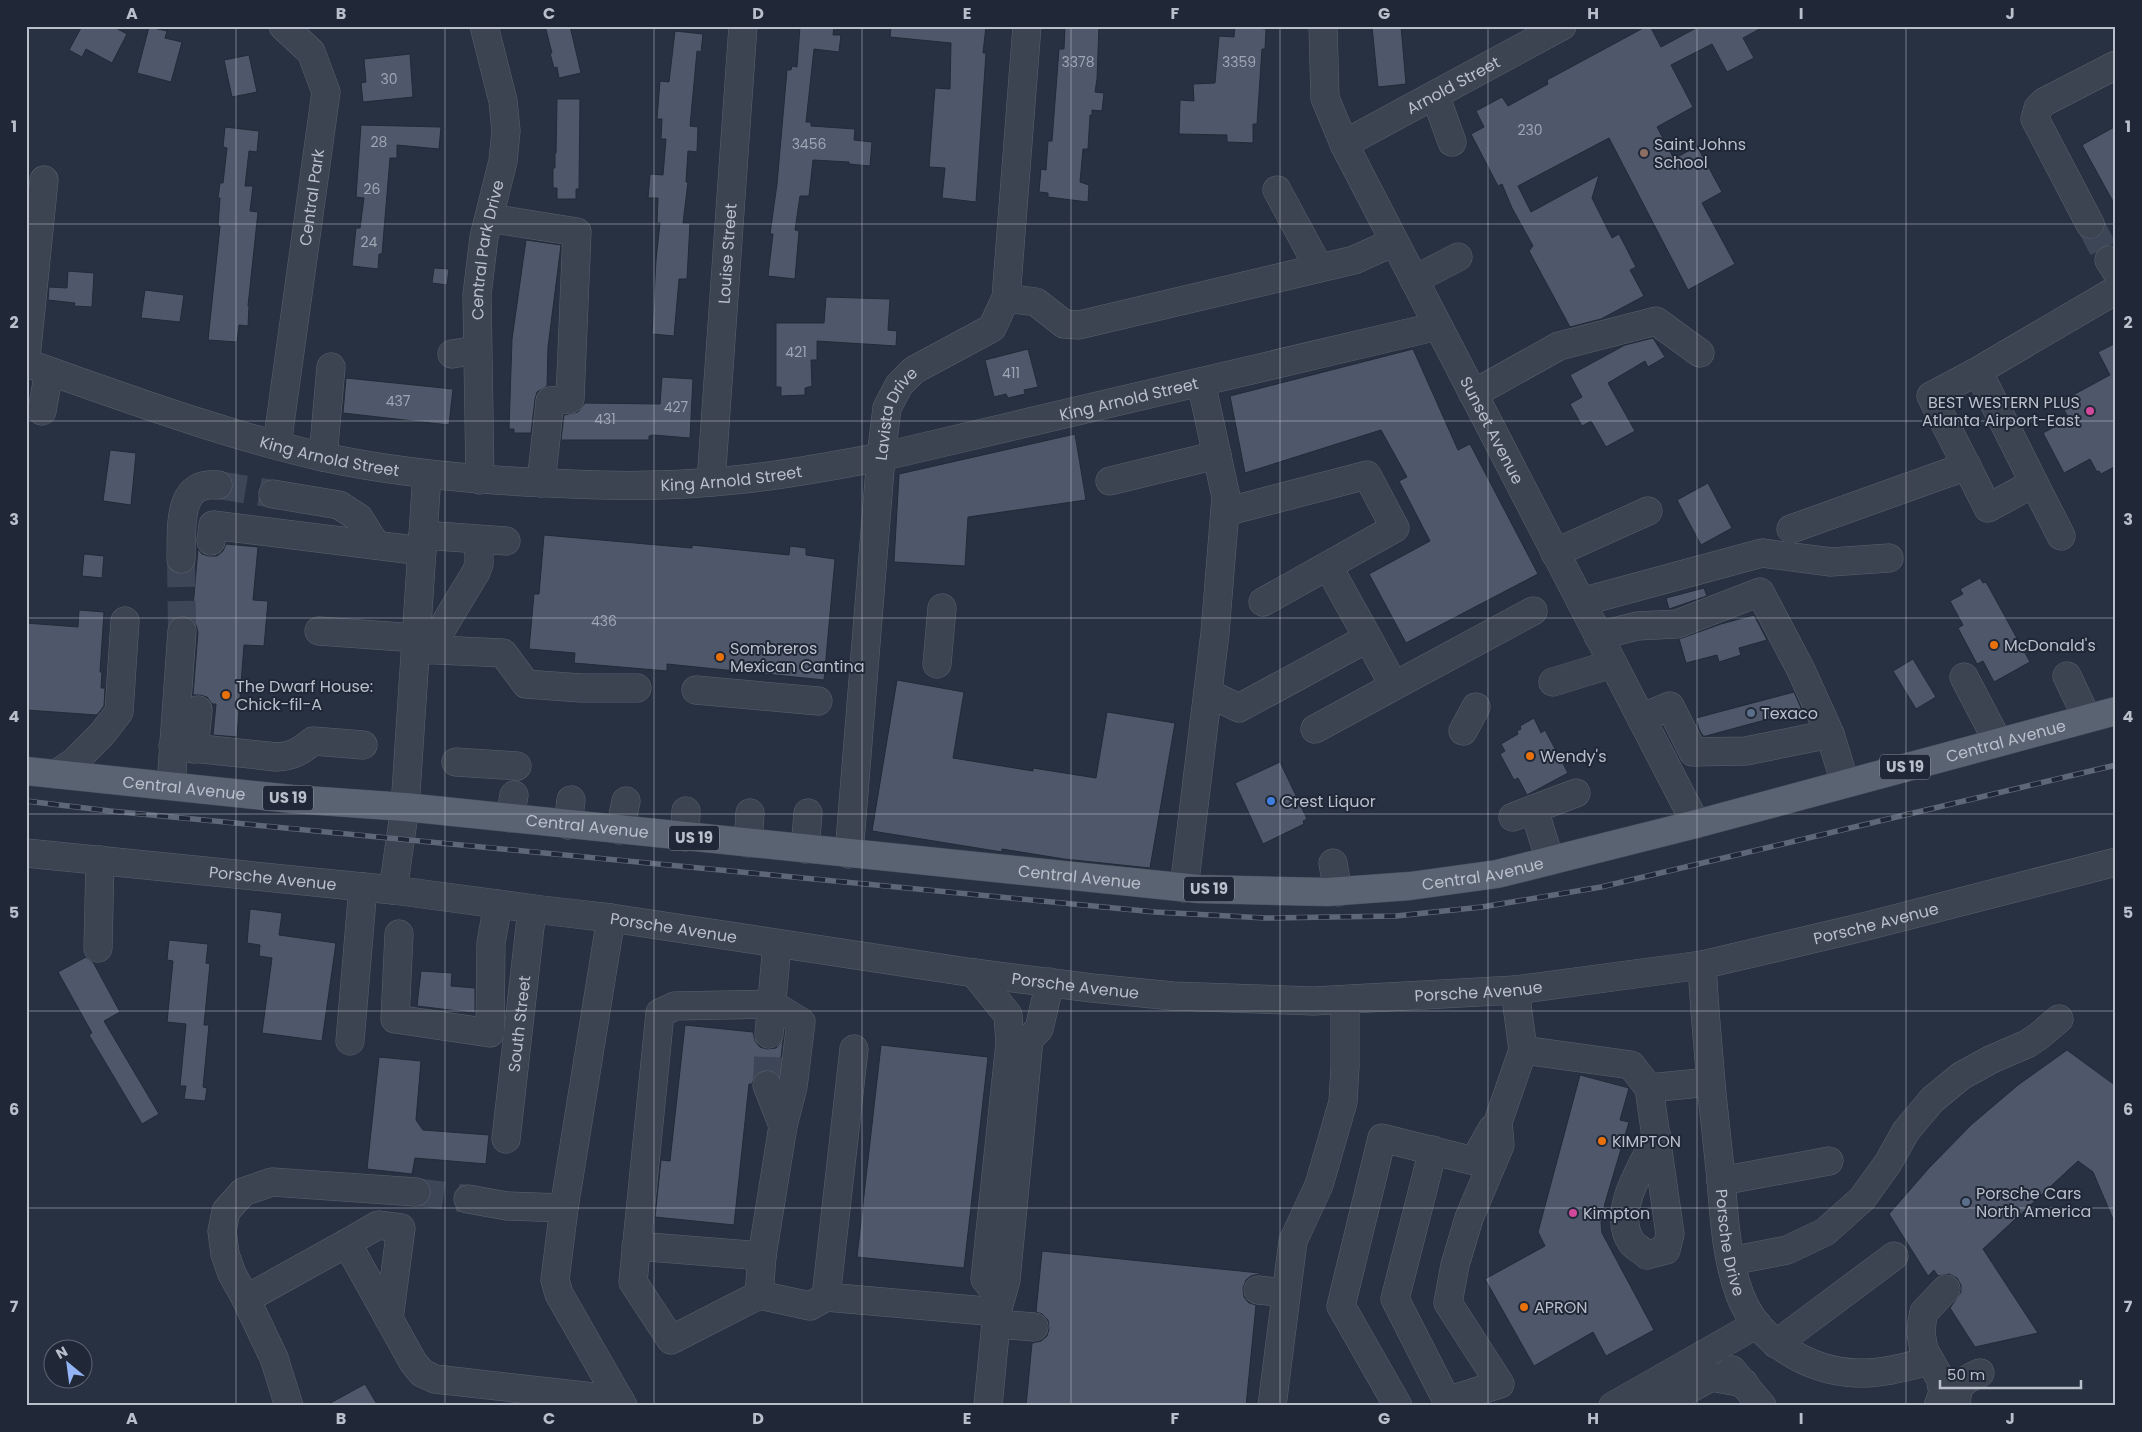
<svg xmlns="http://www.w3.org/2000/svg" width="2142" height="1432" font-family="Poppins,sans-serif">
  <rect width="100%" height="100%" fill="#273141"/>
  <g fill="#4e586a" stroke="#222a38">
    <polygon points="82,26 112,26 127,34 112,63 86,49 82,57 69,50"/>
    <polygon points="545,26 570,26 581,73 559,78 557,67 554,68 550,53 552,53"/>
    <polygon points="800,26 834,26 833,35 841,35 839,52 814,49 806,122 811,122 811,126 855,129 854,140 872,142 870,166 849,164 849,162 813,160 809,196 800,196 795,230 799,231 795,279 768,276 773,234 770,234 777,184 787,70 791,70 792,66 797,67"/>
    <polygon points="891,26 986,26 983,53 986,53 976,202 942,198 945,168 929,167 935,88 950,89 951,43 890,37"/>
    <polygon points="1065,26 1099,26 1097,79 1095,92 1104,93 1102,111 1092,110 1092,115 1090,115 1088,149 1083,149 1080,182 1089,185 1088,202 1048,197 1048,193 1039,192 1041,169 1046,170 1048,141 1052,141 1059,49 1064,49"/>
    <polygon points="1235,26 1266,29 1265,49 1262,49 1257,124 1253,124 1253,143 1227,142 1227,135 1179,134 1180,100 1194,101 1193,84 1215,83 1219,36 1234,37"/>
    <polygon points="1372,26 1401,26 1406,84 1378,87"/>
    <polygon points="1647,26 1650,26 1661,47 1700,26 1765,26 1743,38 1754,58 1727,72 1712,44 1671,65 1693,107 1657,127 1674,159 1697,146 1722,192 1702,203 1735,264 1688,290 1609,138 1518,186 1531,212 1599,175 1592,198 1612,238 1619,234 1636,267 1630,270 1644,296 1601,319 1570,327 1529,251 1533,246 1512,208 1502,184 1498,186 1471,134 1484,127 1476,111 1502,97 1508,106 1548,84 1547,80"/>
    <polygon points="149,27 167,31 165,38 182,42 171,82 137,73"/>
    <polygon points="675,31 703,34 701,52 697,51 690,126 698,127 697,152 688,151 686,182 688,182 683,223 690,223 687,279 679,279 674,336 652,334 656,260 660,223 657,223 658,198 648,198 650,174 663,175 666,139 661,139 662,119 657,119 660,81 669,82"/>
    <polygon points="410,54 413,97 363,102 361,83 366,82 364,59"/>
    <polygon points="249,55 257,92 232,97 224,60"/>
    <polygon points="557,99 580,99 579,189 576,189 576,199 557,199 557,188 553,188 553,168 555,168 555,153 556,153"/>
    <polygon points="361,125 441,127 439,149 397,145 397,158 390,158 382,254 379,254 378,269 352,266 356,228 360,228 364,198 356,197"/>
    <polygon points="2116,126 2116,207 2082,145"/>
    <polygon points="225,127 259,131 257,152 249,151 245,186 253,186 250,211 258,212 248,306 249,306 248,326 239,325 237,342 208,340 220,226 218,226 220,198 218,198 220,183 223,183 227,148 223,147"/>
    <polygon points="526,240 561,245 548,347 547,386 537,392 535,399 531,433 514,433 514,429 509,429 512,339"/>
    <polygon points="434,268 449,269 447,285 432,283"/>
    <polygon points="68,271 94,273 92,307 74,306 75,303 48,300 49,287 67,288"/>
    <polygon points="145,290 184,295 180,322 141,318"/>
    <polygon points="826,297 890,299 888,330 897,331 896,346 817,341 817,360 811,360 812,386 805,388 805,395 781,396 781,387 776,387 776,323 824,323"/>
    <polygon points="1653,338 1665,357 1648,367 1645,361 1608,383 1635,431 1606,447 1591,421 1582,426 1570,404 1582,397 1570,375 1625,345"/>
    <polygon points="2116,343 2116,466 2101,474 2099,471 2097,472 2090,459 2064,473 2043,433 2069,419 2060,402 2110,375 2098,352"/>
    <polygon points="1028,349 1038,387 1024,390 1025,394 1008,398 1006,394 994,397 985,360"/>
    <polygon points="1413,349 1458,450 1470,444 1538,574 1406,643 1369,574 1430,541 1399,481 1407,477 1381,430 1245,473 1230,396"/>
    <polygon points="662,377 693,379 690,438 653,435 649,436 649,440 561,440 564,415 578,412 585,403 660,404"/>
    <polygon points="346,378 453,389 449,425 343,413"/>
    <polygon points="1075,434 1086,500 968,517 965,566 894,562 899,474"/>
    <polygon points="110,450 136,453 131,505 103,501"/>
    <polygon points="1708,483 1732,528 1701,545 1677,500"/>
    <polygon points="544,535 692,548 692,545 789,555 790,546 806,548 806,555 835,559 824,680 667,664 667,671 574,663 575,653 529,649 534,594 539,594"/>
    <polygon points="226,544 258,547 253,600 268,601 264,646 244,645 237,737 213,735 216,704 212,704 207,697 200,695 193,695 198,632 196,625 192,619 198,549 202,554 209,556 217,556 223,551"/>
    <polygon points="84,554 104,556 102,578 82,576"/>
    <polygon points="1980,578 1983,583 1986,582 2030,662 1994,682 1983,661 1977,664 1958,628 1963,625 1950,601 1963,594 1960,589"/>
    <polygon points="1704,588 1707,596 1669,609 1666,598"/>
    <polygon points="79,610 104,612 100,672 102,672 101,688 105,688 104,706 97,715 26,710 26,623 78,627"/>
    <polygon points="1754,615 1767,640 1739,648 1741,655 1719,662 1717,655 1686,663 1679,639 1721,624"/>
    <polygon points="1913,659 1936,697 1916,709 1893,671"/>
    <polygon points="897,680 964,692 953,758 1033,771 1033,768 1096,778 1107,712 1175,723 1150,868 1064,859 1002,849 1002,852 872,831"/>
    <polygon points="1794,692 1802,710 1706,736 1703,736 1699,729 1696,718"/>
    <polygon points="1534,718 1541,733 1545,730 1568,773 1527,795 1518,778 1514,780 1500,754 1505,751 1501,744 1518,734 1517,731 1521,729 1520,726"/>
    <polygon points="1280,762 1307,819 1303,821 1304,824 1263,844 1235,783"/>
    <polygon points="250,909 282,913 279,935 336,943 322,1041 262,1033 272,958 259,956 260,945 247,943"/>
    <polygon points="169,940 208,944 206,963 210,964 204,1025 209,1025 203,1087 207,1088 205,1101 184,1099 186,1086 180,1086 186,1024 167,1022 173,961 167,960"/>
    <polygon points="86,957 93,962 120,1012 104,1021 159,1114 142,1124 89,1035 92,1033 58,972"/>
    <polygon points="421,971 452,973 451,986 475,988 475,1013 417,1006"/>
    <polygon points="685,1025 753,1032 755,1041 760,1047 767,1049 776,1048 783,1040 779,1075 770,1070 762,1070 755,1076 752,1084 749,1084 734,1225 655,1217 661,1160 670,1161"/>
    <polygon points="881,1045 988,1057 964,1268 857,1257"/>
    <polygon points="2067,1050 2116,1086 2116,1226 2093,1172 2078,1161 1983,1249 2038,1333 1975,1347 1950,1308 1961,1292 1961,1285 1957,1278 1949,1274 1938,1276 1934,1270 1928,1276 1889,1214 1929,1168 1971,1125 2018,1085"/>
    <polygon points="379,1057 421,1061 416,1120 423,1130 489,1135 486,1164 415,1158 412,1174 367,1169"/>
    <polygon points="1580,1075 1629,1088 1620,1120 1629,1122 1605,1203 1601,1223 1602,1233 1608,1244 1654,1330 1606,1356 1593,1332 1534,1366 1485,1279 1545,1246 1538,1232"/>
    <polygon points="1042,1251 1260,1273 1259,1274 1251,1276 1246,1280 1243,1288 1244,1297 1249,1303 1256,1305 1246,1406 1026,1406 1032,1343 1041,1341 1047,1336 1049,1329 1048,1320 1042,1314 1036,1312"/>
    <polygon points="365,1384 378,1406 325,1406"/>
  </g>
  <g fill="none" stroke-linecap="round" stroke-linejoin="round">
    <g stroke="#3d4656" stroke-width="28" stroke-dasharray="28 14" stroke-linecap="butt">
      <polyline points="2090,224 2109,260"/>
      <polyline points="218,485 273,494"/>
      <polyline points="181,559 182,631"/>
      <polyline points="767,1085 769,1034"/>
      <polyline points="416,1192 468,1199"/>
    </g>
    <g stroke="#5a616e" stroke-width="29">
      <g id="minor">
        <path id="s1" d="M1323 26 1325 98 1344 144 1696 824"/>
        <polyline points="1435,95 1452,142"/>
        <path id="s2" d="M1344 144 1562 26"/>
        <polyline points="1277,190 1319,268"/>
        <polyline points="489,218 577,232 570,399 550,401 541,483"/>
        <polyline points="2090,224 2035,119 2038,108 2044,102 2116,65"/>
        <polyline points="2109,260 2116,271"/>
        <polyline points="1414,280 1458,257"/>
        <polyline points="1006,298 1036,302 1064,324 1079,325 1354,260 1394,242"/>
        <polyline points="452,354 477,350"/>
        <polyline points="26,358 44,180"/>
        <path id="s3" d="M26 363C124 397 222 434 323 457 398 473 473 480 550 483 604 486 658 487 712 482 769 478 825 467 881 457L1438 326"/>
        <polyline points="1978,371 2034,483 1988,508 1931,396 1978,371 2116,290"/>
        <polyline points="1473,394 1559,346 1656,321 1700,353"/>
        <polyline points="42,411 49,371"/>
        <path id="s4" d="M277 445 326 92 311 52 283 26"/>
        <polyline points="323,457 331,367"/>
        <path id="s5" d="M480 480 477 295 484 237 503 161 506 131 503 101 484 26"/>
        <polyline points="1110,481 1217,455"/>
        <path id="s6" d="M711 482 743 26"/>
        <polyline points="2034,483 2061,536"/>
        <polyline points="273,494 339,505 359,518 376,545"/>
        <polyline points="1225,512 1367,475 1395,528 1263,602"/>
        <polyline points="1791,529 1967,466"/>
        <polyline points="423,535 506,541"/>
        <polyline points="211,541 213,525 422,551"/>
        <polyline points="1555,553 1648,511"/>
        <path d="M181 559C182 529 176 480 218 485"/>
        <polyline points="1581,602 1762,553 1831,562 1889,558"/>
        <polyline points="319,631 416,638"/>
        <polyline points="1598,636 1637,626 1677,624 1760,592 1801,670 1830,734"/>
        <polyline points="1368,638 1394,686 1533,611"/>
        <polyline points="416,649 503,653 526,684 581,688 637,688"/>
        <polyline points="429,650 476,572 479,564 479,540"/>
        <polyline points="937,664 942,608"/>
        <polyline points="2067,676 2087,718"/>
        <polyline points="1964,677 1998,742"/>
        <polyline points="1553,682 1612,664"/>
        <polyline points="696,690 818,701"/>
        <polyline points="1208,693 1239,708 1368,638 1328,566"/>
        <polyline points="1641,718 1670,706 1693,752 1746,751 1830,734 1845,783"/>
        <polyline points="1315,729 1394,686"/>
        <polyline points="1463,731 1476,707"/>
        <path d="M173 746 277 757C293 756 301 751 313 741L363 745"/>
        <polyline points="194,749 198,710"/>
        <polyline points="456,762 517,766"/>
        <polyline points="56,774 74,762 102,734 119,712 125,621"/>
        <polyline points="171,785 182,631"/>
        <polyline points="1534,809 1550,861"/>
        <polyline points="1513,817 1576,793"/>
        <polyline points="510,818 514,795"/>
        <polyline points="568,825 571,800"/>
        <polyline points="620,830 626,801"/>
        <polyline points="685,837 686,811"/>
        <polyline points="748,843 750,813"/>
        <polyline points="805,849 808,813"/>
        <path id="s7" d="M26 853 393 890 542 910 611 918 974 973 1092 988 1173 996 1314 1001 1515 990 1702 965 1867 926 2116 862"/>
        <path id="s8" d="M849 854 881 457 887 408 899 385 914 370 992 328 1006 298 1027 26"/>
        <polyline points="1333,863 1338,892"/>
        <polyline points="1184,888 1215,633 1226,497 1201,382"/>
        <polyline points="393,890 405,807 427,474"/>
        <polyline points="611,918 564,1208 555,1280 559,1294 623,1406"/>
        <polyline points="399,934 395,1019 490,1033 491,943 498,904"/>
        <polyline points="98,948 100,860"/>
        <path id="s9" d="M1702 965C1706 1033 1712 1101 1720 1169 1724 1210 1725 1256 1740 1295 1757 1341 1809 1371 1856 1373 1881 1374 1906 1367 1930 1361"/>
        <polyline points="974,973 1008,1015 1010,1043 985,1279 1000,1298"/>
        <polygon points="772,1004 801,1022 793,1087 783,1126 762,1256 759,1295 671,1340 633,1282 660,1013 675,1006"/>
        <polyline points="769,1034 777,944"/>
        <polyline points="350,1041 363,887"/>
        <polyline points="854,1049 826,1297 997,1312"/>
        <path d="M1523 1050 1631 1065 1649 1088 1670 1234 1666 1250 1647 1255C1643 1251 1635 1247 1632 1243 1610 1213 1643 1165 1657 1137"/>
        <polyline points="767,1085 783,1126"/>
        <polyline points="1649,1088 1710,1082"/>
        <path id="s10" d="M506 1139 532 909"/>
        <polyline points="1433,1150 1395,1299 1447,1401 1500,1384 1448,1303 1455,1265 1469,1218 1500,1145 1498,1122 1523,1050 1515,990"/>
        <polyline points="1721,1181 1829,1161"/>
        <polyline points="468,1199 507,1206 564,1208"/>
        <polyline points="347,1243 378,1225 401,1228 389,1319"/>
        <polyline points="636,1246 762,1256"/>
        <polyline points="1731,1261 1787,1250 1825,1232 1862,1199 1888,1163 1906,1131 1932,1100 1961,1076 1992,1059 2027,1044 2039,1036 2059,1019"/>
        <polyline points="1258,1290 1286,1293"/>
        <polyline points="759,1295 810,1306 826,1297"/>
        <polyline points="246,1299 232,1274 225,1254 222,1231 226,1211 243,1192 272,1182 416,1192"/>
        <polyline points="996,1324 1034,1327"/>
        <polyline points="1776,1344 1894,1256"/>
        <polyline points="1732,1370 1762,1406"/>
        <polyline points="289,1406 274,1358 246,1299 347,1243 413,1362 422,1373 435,1379 620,1400"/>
        <polyline points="988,1406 997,1312 1006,1280 1029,1039 1039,1029 1050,982"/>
        <polyline points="1272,1406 1293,1241 1319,1185 1343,1102 1345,1067 1345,1000"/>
        <polyline points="1398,1406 1341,1306 1382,1138 1474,1161 1492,1129"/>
        <polyline points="1613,1406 1757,1324"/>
        <polyline points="1658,1406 1711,1377 1744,1383"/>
        <polyline points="1938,1406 1943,1393 1940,1378 1924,1350 1921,1333 1922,1322 1924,1312 1946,1289"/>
        <path d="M1957 1406C1955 1386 1963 1380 1980 1373"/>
      </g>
    </g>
    <g stroke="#454c5a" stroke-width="29">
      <g id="major">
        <path id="s11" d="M26 771 292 799 405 807 1199 889 1327 892 1410 886 1497 874 1696 824 2116 711"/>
      </g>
    </g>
    <use href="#minor" stroke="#3c4451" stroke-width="28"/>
    <use href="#major" stroke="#5a6371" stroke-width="28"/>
    <g stroke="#5e6778" stroke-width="5.5">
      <polyline id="rail" points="26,801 110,811 1155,912 1265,918 1396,916 1482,907 1601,887 2116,765"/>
    </g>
    <use href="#rail" stroke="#202837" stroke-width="4" stroke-dasharray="11" stroke-linecap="butt"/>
  </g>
  <path fill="none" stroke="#b9bfcb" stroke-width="1" stroke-opacity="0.55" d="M236 26V1406M445 26V1406M654 26V1406M862 26V1406M1071 26V1406M1280 26V1406M1488 26V1406M1697 26V1406M1906 26V1406M26 224H2116M26 421H2116M26 618H2116M26 814H2116M26 1011H2116M26 1208H2116"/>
  <circle fill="#8d6e63" stroke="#202837" stroke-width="2" cx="1644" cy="153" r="5"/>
  <g fill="#d1479c" stroke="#202837" stroke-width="2">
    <circle cx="2090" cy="411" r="5"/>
    <circle cx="1573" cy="1213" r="5"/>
  </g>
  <g fill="#e8710a" stroke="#202837" stroke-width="2">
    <circle cx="1994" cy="645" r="5"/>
    <circle cx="720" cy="657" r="5"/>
    <circle cx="226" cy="695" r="5"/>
    <circle cx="1530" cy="756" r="5"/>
    <circle cx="1602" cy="1141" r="5"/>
    <circle cx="1524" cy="1307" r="5"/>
  </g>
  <g fill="#5c6f8a" stroke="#202837" stroke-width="2">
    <circle cx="1751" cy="713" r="5"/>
    <circle cx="1966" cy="1202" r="5"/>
  </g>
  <circle fill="#3f7fe0" stroke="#202837" stroke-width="2" cx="1271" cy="801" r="5"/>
  <g text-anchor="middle" stroke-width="4" stroke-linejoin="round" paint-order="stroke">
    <g font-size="14" fill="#9ea5b3">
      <text x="1078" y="67">3378</text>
      <text x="1239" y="67">3359</text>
      <text x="389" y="84">30</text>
      <text x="1530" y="135">230</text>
      <text x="379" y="147">28</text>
      <text x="809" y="149">3456</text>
      <text x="372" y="194">26</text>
      <text x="369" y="247">24</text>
      <text x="796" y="357">421</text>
      <text x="1011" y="378">411</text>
      <text x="398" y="406">437</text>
      <text x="676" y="412">427</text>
      <text x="605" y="424">431</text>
      <text x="604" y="626">436</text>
    </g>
    <g fill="#202837" stroke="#8b929f" stroke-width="1">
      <rect x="1880" y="754.5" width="50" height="25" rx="4"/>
      <rect x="263" y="785.5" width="50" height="25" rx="4"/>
      <rect x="669" y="825.5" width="50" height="25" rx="4"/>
      <rect x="1184" y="876.5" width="50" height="25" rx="4"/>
    </g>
    <g font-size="15" font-weight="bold" fill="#b9bfcb">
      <text x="1905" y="772">US 19</text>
      <text x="288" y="803">US 19</text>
      <text x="694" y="843">US 19</text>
      <text x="1209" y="894">US 19</text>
    </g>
    <g font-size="16" fill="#b9bfcb" stroke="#202837">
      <text dy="6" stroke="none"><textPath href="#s2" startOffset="124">Arnold Street</textPath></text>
      <text dy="6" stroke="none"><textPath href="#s4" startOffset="250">Central Park</textPath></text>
      <text dy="6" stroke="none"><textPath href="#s5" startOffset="231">Central Park Drive</textPath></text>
      <text dy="6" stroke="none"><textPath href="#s6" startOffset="229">Louise Street</textPath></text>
      <text dy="6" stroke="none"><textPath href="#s3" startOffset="1128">King Arnold Street</textPath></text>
      <text dy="6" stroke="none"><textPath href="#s8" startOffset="445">Lavista Drive</textPath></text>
      <text dy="6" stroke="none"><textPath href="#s1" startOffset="444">Sunset Avenue</textPath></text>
      <text dy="6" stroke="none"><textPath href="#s3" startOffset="318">King Arnold Street</textPath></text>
      <text dy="6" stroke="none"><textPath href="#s3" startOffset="722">King Arnold Street</textPath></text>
      <text dy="6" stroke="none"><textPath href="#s11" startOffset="2004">Central Avenue</textPath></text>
      <text dy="6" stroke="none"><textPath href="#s11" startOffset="159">Central Avenue</textPath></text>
      <text dy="6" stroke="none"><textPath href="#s11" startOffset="564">Central Avenue</textPath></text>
      <text dy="6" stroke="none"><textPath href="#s11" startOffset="1464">Central Avenue</textPath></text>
      <text dy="6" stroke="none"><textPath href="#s11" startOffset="1059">Central Avenue</textPath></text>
      <text dy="6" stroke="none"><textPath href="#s7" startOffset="248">Porsche Avenue</textPath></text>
      <text dy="6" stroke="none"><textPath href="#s7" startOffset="1866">Porsche Avenue</textPath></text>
      <text dy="6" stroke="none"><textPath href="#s7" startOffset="652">Porsche Avenue</textPath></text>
      <text dy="6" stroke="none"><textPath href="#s7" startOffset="1058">Porsche Avenue</textPath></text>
      <text dy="6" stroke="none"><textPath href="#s7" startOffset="1462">Porsche Avenue</textPath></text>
      <text dy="6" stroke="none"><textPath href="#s10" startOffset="116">South Street</textPath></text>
      <text dy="6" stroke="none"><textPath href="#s9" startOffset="279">Porsche Drive</textPath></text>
    </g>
    <g font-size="16" fill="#b9bfcb" stroke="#202837" text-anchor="start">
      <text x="1654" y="150">Saint Johns<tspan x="1654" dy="18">School</tspan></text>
      <text x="2080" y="408" text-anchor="end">BEST WESTERN PLUS<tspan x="2080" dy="18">Atlanta Airport-East</tspan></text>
      <text x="2004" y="651">McDonald's</text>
      <text x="730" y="654">Sombreros<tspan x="730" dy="18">Mexican Cantina</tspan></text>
      <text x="236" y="692">The Dwarf House:<tspan x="236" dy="18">Chick-fil-A</tspan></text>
      <text x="1761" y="719">Texaco</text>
      <text x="1540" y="762">Wendy's</text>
      <text x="1281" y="807">Crest Liquor</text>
      <text x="1612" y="1147">KIMPTON</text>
      <text x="1976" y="1199">Porsche Cars<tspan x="1976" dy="18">North America</tspan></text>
      <text x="1583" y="1219">Kimpton</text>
      <text x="1534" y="1313">APRON</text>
    </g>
  </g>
  <rect width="2142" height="1432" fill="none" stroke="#202837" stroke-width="55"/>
  <g transform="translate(68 1364) rotate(331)"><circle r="24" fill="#202837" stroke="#5d6472"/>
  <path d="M0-4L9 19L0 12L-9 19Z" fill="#94b5f5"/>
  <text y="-8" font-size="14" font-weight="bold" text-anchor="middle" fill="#b9bfcb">N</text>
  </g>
  <path d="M1940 1380v8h141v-8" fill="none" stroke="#b9bfcb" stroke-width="2.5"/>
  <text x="1947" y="1380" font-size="15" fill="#b9bfcb" stroke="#202837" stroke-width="4" paint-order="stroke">50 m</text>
  <rect x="28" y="28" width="2086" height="1376" fill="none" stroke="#b9bfcb" stroke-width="2"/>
  <g font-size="16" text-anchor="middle" font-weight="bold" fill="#b9bfcb">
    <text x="132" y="19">A</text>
    <text x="341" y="19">B</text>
    <text x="549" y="19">C</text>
    <text x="758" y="19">D</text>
    <text x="967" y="19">E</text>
    <text x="1175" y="19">F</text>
    <text x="1384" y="19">G</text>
    <text x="1593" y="19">H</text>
    <text x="1801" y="19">I</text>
    <text x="2010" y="19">J</text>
    <text x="14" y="132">1</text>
    <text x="2128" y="132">1</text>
    <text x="14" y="328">2</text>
    <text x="2128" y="328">2</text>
    <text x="14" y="525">3</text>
    <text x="2128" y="525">3</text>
    <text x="14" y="722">4</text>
    <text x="2128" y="722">4</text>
    <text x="14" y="918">5</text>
    <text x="2128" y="918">5</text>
    <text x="14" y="1115">6</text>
    <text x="2128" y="1115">6</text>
    <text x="14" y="1312">7</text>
    <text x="2128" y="1312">7</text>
    <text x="132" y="1424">A</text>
    <text x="341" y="1424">B</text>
    <text x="549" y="1424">C</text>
    <text x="758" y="1424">D</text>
    <text x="967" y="1424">E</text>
    <text x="1175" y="1424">F</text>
    <text x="1384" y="1424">G</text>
    <text x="1593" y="1424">H</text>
    <text x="1801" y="1424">I</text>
    <text x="2010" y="1424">J</text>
  </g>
</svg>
